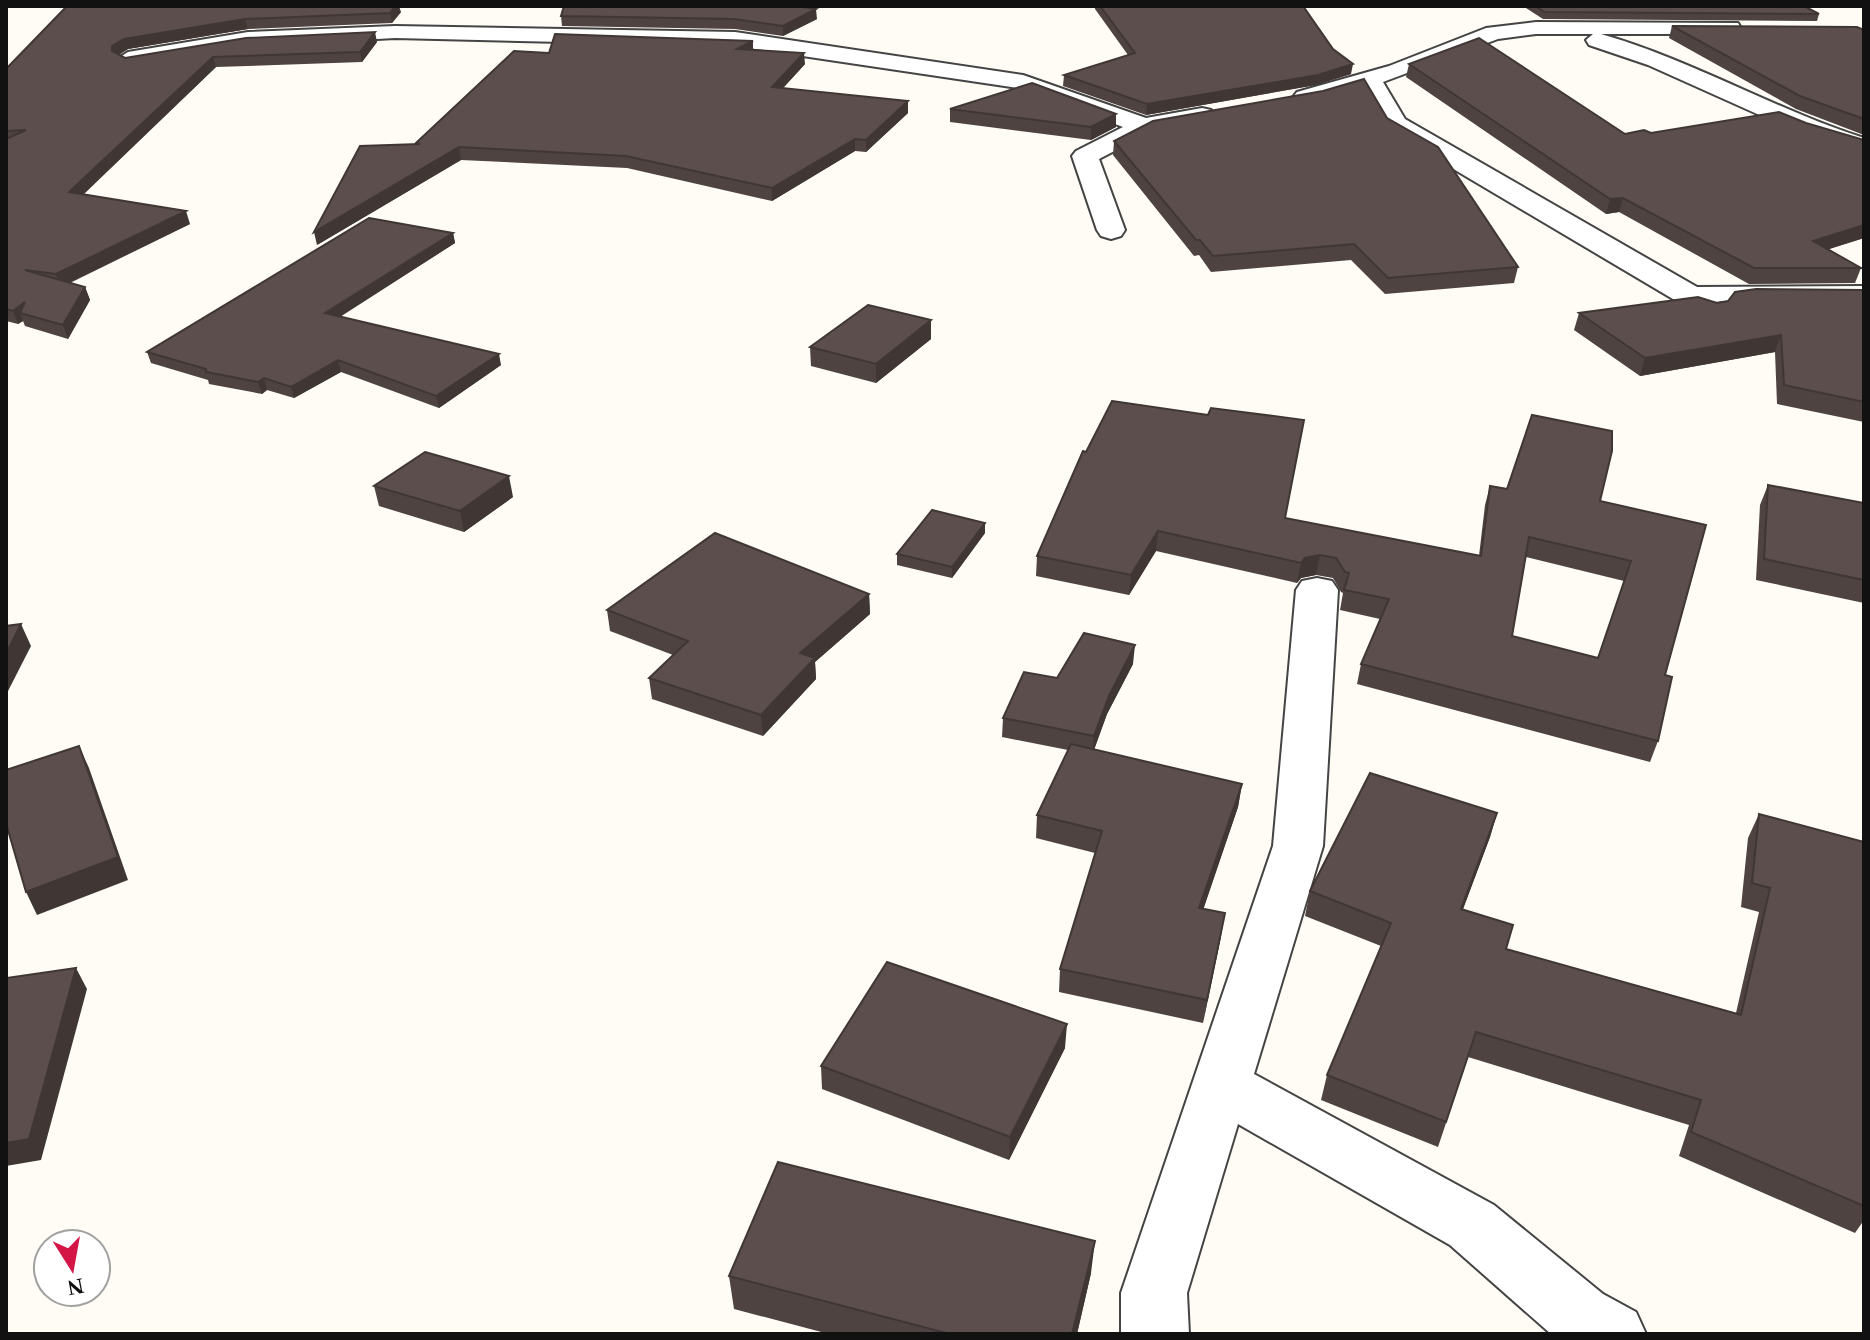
<svg xmlns="http://www.w3.org/2000/svg" width="1870" height="1340" font-family="'Times New Roman',serif">
  <rect width="100%" height="100%" fill="#fffbf5"/>
  <g fill="none" stroke-linecap="round" stroke-linejoin="round">
    <g stroke="#444" stroke-width="4">
      <g id="street">
        <path d="M1536 22 1738 23 1741 28 1730 34H1601C1692 60 1774 109 1864 138V154L1802 134 1648 65 1589 45 1586 40 1593 34H1536L1498 39 1383 82 1405 119 1697 287 1864 286V304L1725 303 1727 308 1722 315 1711 317 1700 315 1386 129 1363 88 1305 104 1297 102 1293 97 1297 92 1389 66 1486 28Z"/>
        <polygon points="395,26 735,32 1023,75 1146,118 1202,108 1211,110 1214,115 1211,120 1151,132 1099,159 1125,230 1121,236 1111,239 1101,236 1097,230 1072,156 1076,151 1123,127 1018,88 735,46 395,38 248,46 128,66 117,59 128,52 248,32"/>
        <polygon points="1317,578 1332,581 1338,590 1323,846 1254,1074 1494,1205 1603,1294 1636,1312 1646,1334 1551,1334 1450,1245 1238,1124 1187,1293 1189,1334 1121,1334 1121,1293 1273,846 1296,590 1302,581"/>
      </g>
    </g>
    <use href="#street" fill="#fff" fill-rule="evenodd"/>
  </g>
  <g fill="#4e4341" fill-rule="evenodd">
    <polygon points="67,6 401,12 392,23 248,29 128,49 119,55 125,58 377,42 362,62 216,67 84,194 190,224 70,283 85,287 90,300 68,339 25,326 23,321 18,324 6,321 6,69"/>
    <polygon points="1095,6 1303,6 1351,74 1316,85 1146,115 1063,86 1064,75 1128,55 1095,9"/>
    <polygon points="1523,6 1804,6 1819,14 1817,21 1543,19"/>
    <polygon points="561,16 817,19 783,36 735,29 562,26"/>
    <polygon points="1672,26 1864,30 1864,135 1796,109 1669,38"/>
    <polygon points="753,41 753,50 805,64 783,88 908,101 908,113 866,152 855,151 772,201 627,168 461,160 317,245 549,53"/>
    <polygon points="1409,64 1625,134 1651,133 1806,123 1864,140 1864,238 1829,249 1861,268 1855,283 1749,284 1619,212 1606,214 1406,77"/>
    <polygon points="950,109 1116,114 1116,127 1091,140 950,122"/>
    <polygon points="1387,118 1518,267 1514,283 1385,294 1351,260 1211,272 1199,255 1194,256 1113,155 1114,141"/>
    <polygon points="453,233 455,243 340,317 501,365 439,408 341,372 294,398 267,390 262,394 209,384 208,380 151,363 147,352"/>
    <polygon points="1864,290 1864,422 1777,404 1775,352 1640,376 1574,330 1579,313"/>
    <polygon points="931,339 876,383 811,366 810,347"/>
    <path d="M1083 451 1285 519 1479 556 1485 505 1490 486 1600 501 1706 525 1665 675 1658 741 1650 762 1357 684 1361 664 1380 619 1340 610 1343 593 1341 592 1333 578 1316 575 1301 578 1297 583 1156 551 1129 595 1036 576 1037 556ZM1526 557 1624 581 1598 658 1512 636Z"/>
    <polygon points="1768,485 1864,503 1864,603 1756,580 1760,505"/>
    <polygon points="374,486 513,497 464,532 379,506"/>
    <polygon points="985,533 952,578 897,565 897,554"/>
    <polygon points="869,594 870,614 815,662 816,679 763,736 652,699 649,678 673,655 610,631 607,610"/>
    <polygon points="1133,664 1107,714 1094,750 1242,784 1238,807 1203,909 1221,936 1203,1023 1059,992 1060,969 1095,853 1036,838 1037,815 1068,750 1002,737 1003,718 1057,678"/>
    <polygon points="1497,813 1490,837 1463,909 1506,949 1736,1013 1759,912 1741,907 1748,838 1759,814 1864,842 1864,1220 1855,1233 1679,1156 1689,1125 1468,1057 1438,1147 1321,1100 1327,1075 1381,946 1305,916 1310,891"/>
    <polygon points="1065,1048 1009,1160 822,1089 821,1066"/>
    <polygon points="1091,1273 1077,1334 829,1334 734,1309 729,1276"/>
  </g>
  <g fill="#403735">
    <polygon points="395,6 399,6 401,12 392,23 390,13"/>
    <polygon points="816,9 817,19 783,36 783,26"/>
    <polygon points="245,19 248,29 128,49 115,56 112,51 112,46 124,39"/>
    <polygon points="375,32 377,42 362,62 360,52"/>
    <polygon points="753,41 753,52 737,49"/>
    <polygon points="804,53 805,64 773,99 772,87"/>
    <polygon points="213,57 216,67 73,204 69,192"/>
    <polygon points="1353,64 1351,74 1316,85 1146,115 1147,104"/>
    <polygon points="908,101 908,113 866,152 866,140"/>
    <polygon points="1116,114 1116,127 1091,140 1091,127"/>
    <polygon points="855,139 855,151 772,201 772,188"/>
    <polygon points="459,147 461,160 317,245 314,232"/>
    <polygon points="1623,198 1619,212 1606,214 1610,199"/>
    <polygon points="186,211 190,224 60,287 56,274"/>
    <polygon points="1864,225 1864,238 1807,256 1813,241"/>
    <polygon points="453,233 455,243 328,324 325,313"/>
    <polygon points="85,287 90,300 68,339 63,325"/>
    <polygon points="25,302 20,313 23,321 18,324 13,311"/>
    <polygon points="931,320 931,339 876,383 876,364"/>
    <polygon points="1781,335 1775,352 1640,376 1645,358"/>
    <polygon points="499,354 501,365 439,408 436,396"/>
    <polygon points="338,360 341,372 294,398 291,387"/>
    <polygon points="264,378 267,390 262,394 258,382"/>
    <polygon points="509,476 513,497 464,532 460,511"/>
    <polygon points="985,523 985,533 952,578 952,567"/>
    <polygon points="1158,531 1156,551 1129,595 1131,575"/>
    <polygon points="1320,555 1316,575 1301,578 1297,583 1301,563 1305,558"/>
    <polygon points="869,594 870,614 815,662 816,679 763,736 761,715 800,653"/>
    <polygon points="21,624 31,646 6,695 6,654"/>
    <polygon points="1135,645 1133,664 1107,714 1092,755 1094,736 1109,696"/>
    <polygon points="79,746 89,768 128,880 37,915 26,892"/>
    <polygon points="1242,784 1238,807 1196,931 1199,908"/>
    <polygon points="1497,813 1490,837 1454,933 1461,909"/>
    <polygon points="1225,913 1221,936 1203,1023 1207,1000"/>
    <polygon points="76,968 87,989 41,1160 6,1166 6,1143"/>
    <polygon points="1067,1024 1065,1048 1009,1160 1010,1137"/>
    <polygon points="1095,1241 1091,1273 1077,1334 1072,1334"/>
  </g>
  <g fill="#5b4e4c" stroke="#403735" stroke-width="2" fill-rule="evenodd">
    <polygon points="67,6 395,6 390,13 245,19 124,39 112,46 112,51 125,58 246,38 375,32 360,52 213,57 69,192 186,211 56,274 25,270 85,287 63,325 20,313 25,302 13,311 6,309 6,139 26,130 6,131 6,69"/>
    <polygon points="564,6 796,6 816,9 783,26 734,19 561,16"/>
    <polygon points="1100,6 1303,6 1333,49 1353,64 1318,75 1147,104 1064,75 1135,53"/>
    <polygon points="1535,6 1804,6 1819,14 1545,12"/>
    <polygon points="1672,26 1857,27 1864,30 1864,119 1800,96"/>
    <polygon points="555,34 753,41 737,49 804,53 772,87 908,101 866,140 855,139 772,188 626,156 459,147 314,232 360,146 420,144 416,143 514,51 549,53"/>
    <polygon points="1479,38 1625,134 1644,130 1651,133 1779,112 1806,123 1864,140 1864,225 1813,241 1861,268 1754,268 1623,198 1610,199 1409,64"/>
    <polygon points="1364,79 1387,118 1438,147 1518,267 1388,278 1354,244 1213,256 1200,240 1196,240 1114,141 1153,121 1323,91"/>
    <polygon points="1032,83 1116,114 1091,127 950,109"/>
    <polygon points="369,218 453,233 325,313 499,354 436,396 338,360 291,387 264,378 258,382 206,372 206,369 147,352"/>
    <polygon points="1756,289 1864,290 1864,402 1784,385 1781,335 1645,358 1579,313 1698,297 1717,303 1728,301 1735,292"/>
    <polygon points="868,305 931,320 876,364 810,347"/>
    <path d="M1112 401 1208 415 1211 408 1304 420 1285 518 1481 556 1490 486 1507 489 1532 415 1612 431V451L1600 501 1706 525 1665 675 1672 677 1658 741 1361 664 1389 599 1344 590 1349 573 1345 572 1336 558 1320 555 1305 558 1301 563 1158 531 1131 575 1037 556 1083 451 1086 452ZM1529 537 1631 561 1598 658 1512 636Z"/>
    <polygon points="425,452 509,476 460,511 374,486"/>
    <polygon points="1768,485 1864,503 1864,580 1764,559"/>
    <polygon points="932,510 985,523 952,567 897,554"/>
    <polygon points="715,533 869,594 800,653 815,658 761,715 649,678 688,641 607,610"/>
    <polygon points="21,624 6,654 6,626"/>
    <polygon points="1084,633 1135,645 1109,696 1094,736 1003,718 1024,672 1057,678"/>
    <polygon points="1071,744 1242,784 1199,908 1225,913 1207,1000 1060,969 1102,831 1037,815"/>
    <polygon points="79,746 118,857 26,892 6,823 6,770"/>
    <polygon points="1370,773 1497,813 1461,909 1513,925 1506,949 1741,1015 1770,888 1752,883 1759,814 1864,842 1864,1206 1691,1132 1701,1100 1476,1032 1446,1122 1327,1075 1391,923 1310,891"/>
    <polygon points="887,962 1067,1024 1010,1137 821,1066"/>
    <polygon points="76,968 29,1139 6,1143 6,978"/>
    <polygon points="778,1162 1095,1241 1072,1334 950,1334 729,1276"/>
  </g>
  <rect width="1870" height="1340" fill="none" stroke="#111111" stroke-width="16"/>
  <g transform="translate(72 1268) rotate(169)"><circle r="38" fill="#ffffff" stroke="#a0a0a0" stroke-width="2"/>
  <path d="M0-6L14 30L0 20L-14 30Z" fill="#d41647"/>
  <text y="-12" font-size="22" font-weight="bold" text-anchor="middle" fill="#111111">N</text>
  </g>
</svg>
